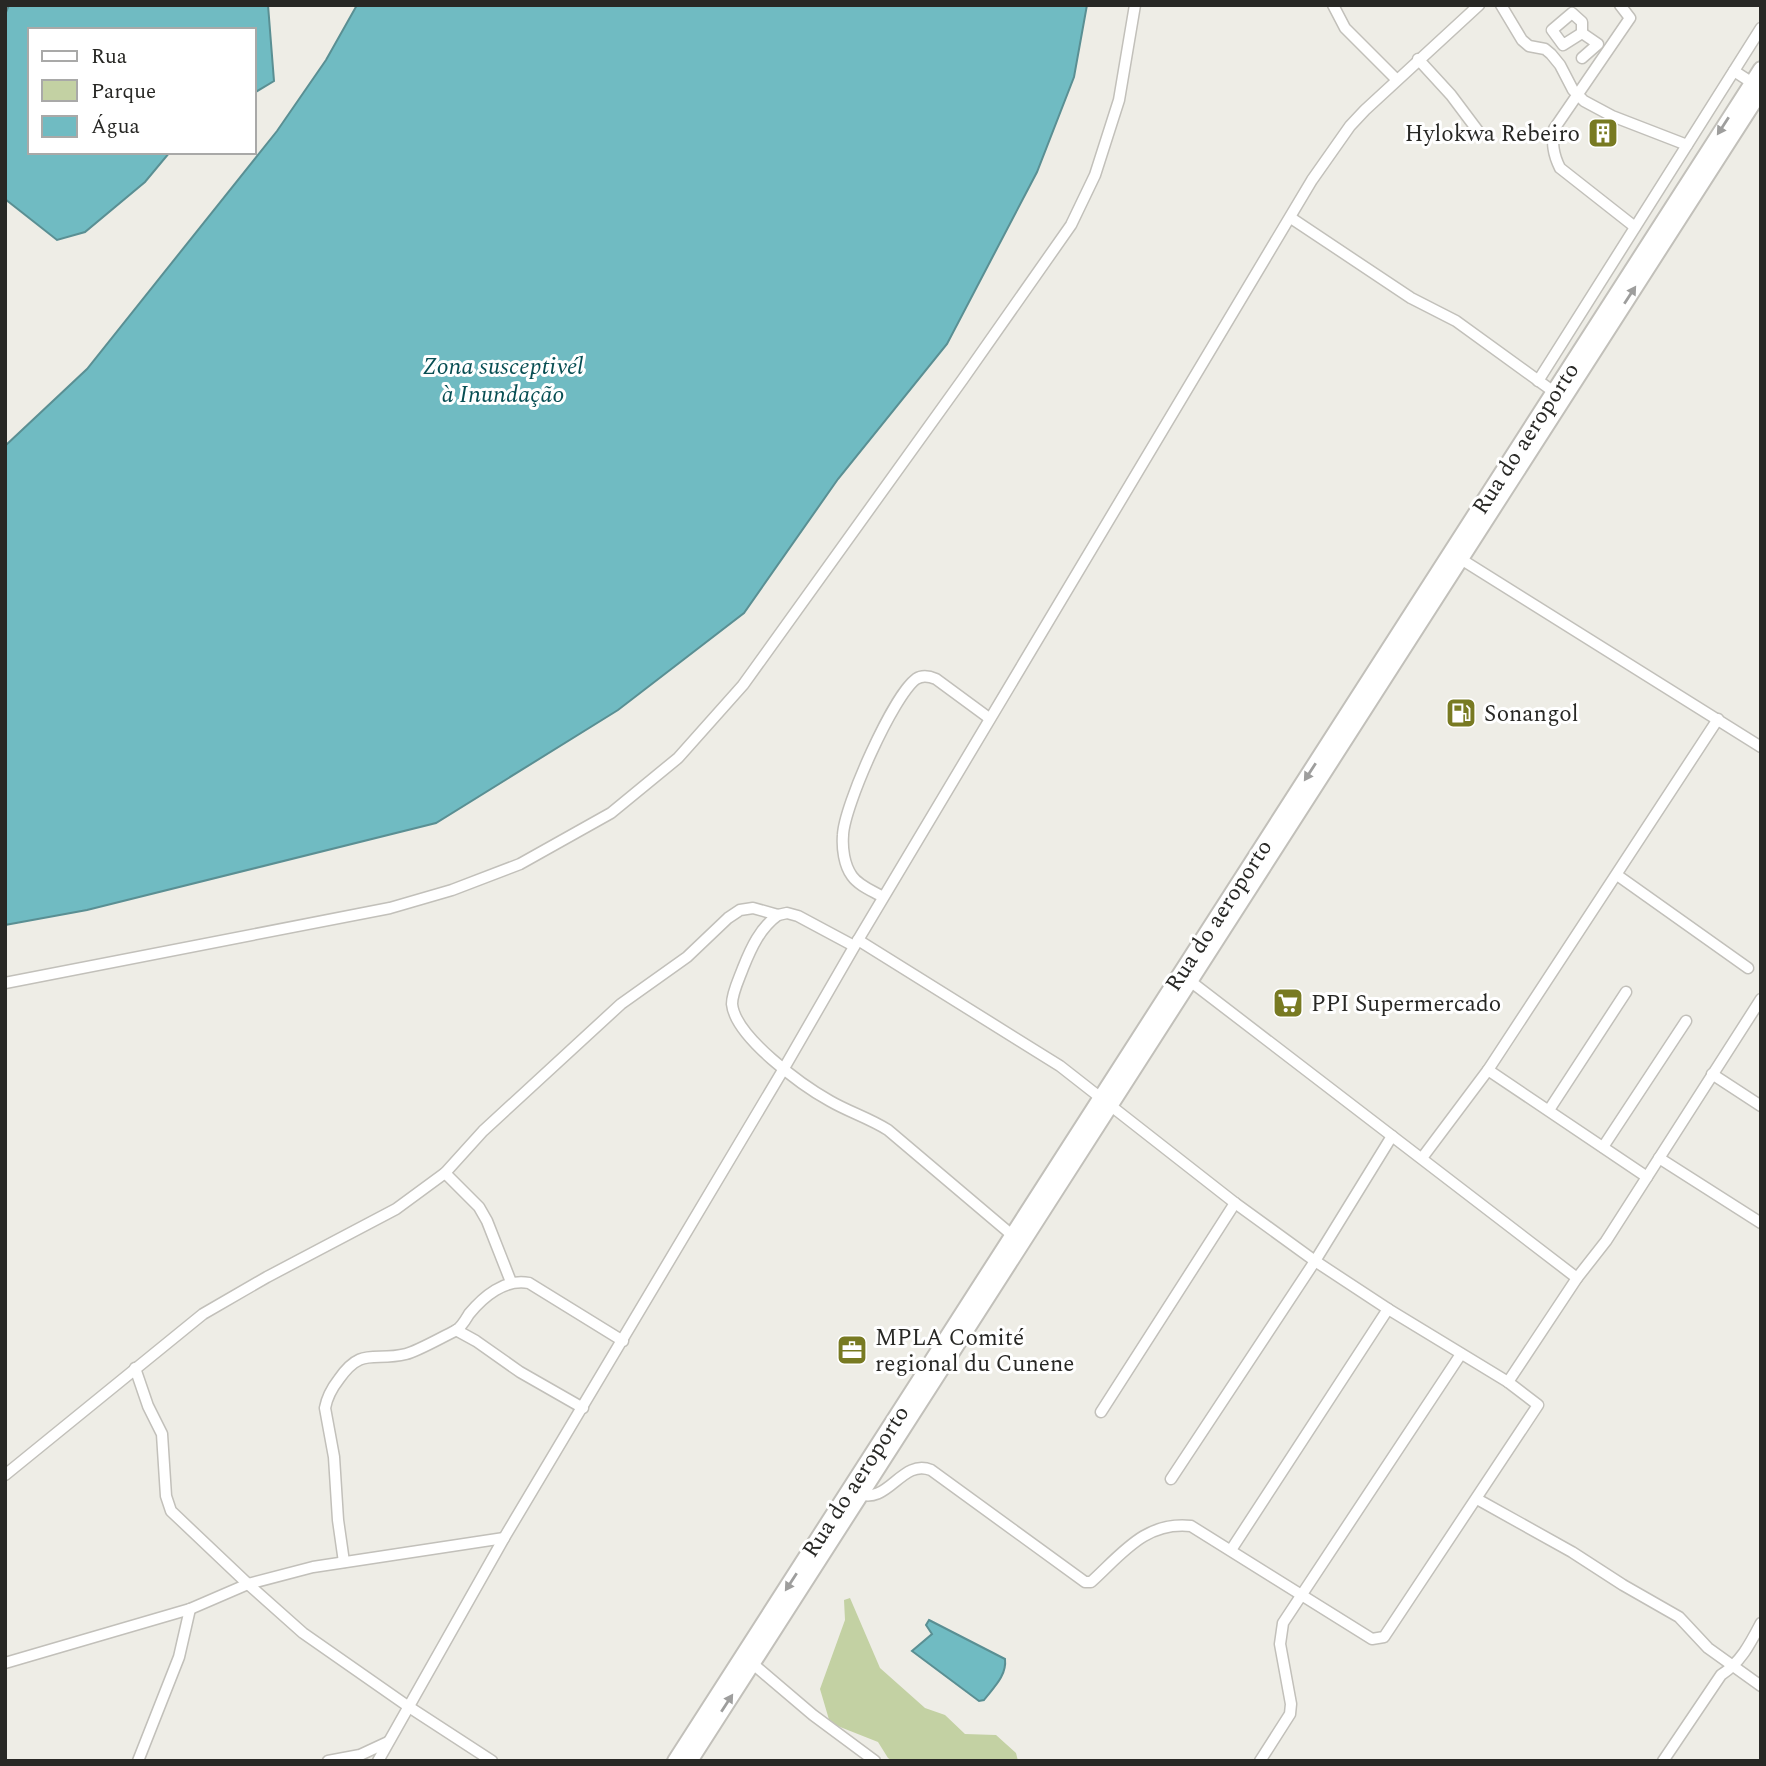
<svg xmlns="http://www.w3.org/2000/svg" width="1766" height="1766" font-family="Spectral,serif">
  <rect width="100%" height="100%" fill="#eeede6"/>
  <polygon fill="#c3d1a3" points="850,1598 880,1668 925,1708 945,1715 965,1734 996,1735 1016,1753 1018,1761 893,1761 888,1758 878,1742 830,1723 820,1689 845,1620 844,1600"/>
  <g fill="#70bbc2" stroke="#5a8f93" stroke-width="2">
    <polygon points="9,5 268,5 274,81 254,93 254,30 30,30 30,152 170,152 145,182 85,232 57,240 5,199 5,15"/>
    <polygon points="357,5 1087,5 1074,77 1037,172 947,344 838,479 744,613 618,710 436,823 87,910 5,925 5,446 87,369 277,131 326,60"/>
    <path d="M929 1620 1005 1659C1007 1676 993 1688 984 1700L979 1701 912 1651 932 1634 926 1625Z"/>
  </g>
  <g fill="none" stroke-linecap="round" stroke-linejoin="round">
    <g stroke="#c2c0ba" stroke-width="13">
      <g id="minor">
        <polyline points="1333,5 1345,28 1396,79"/>
        <polyline points="1501,5 1522,40 1529,46 1545,49 1551,54 1560,65 1573,90 1584,101 1612,116 1687,145"/>
        <path d="M1620 5 1630 18 1554 129C1552 144 1553 154 1560 168L1635 227"/>
        <polygon points="1572,13 1582,22 1582,33 1563,45 1552,30"/>
        <polyline points="1582,58 1598,44 1582,33"/>
        <polyline points="1418,59 1451,95 1481,135"/>
        <polyline points="1734,71 1757,86"/>
        <polyline points="1291,218 1411,298 1456,321 1554,392"/>
        <polyline points="1538,381 1761,28"/>
        <polyline points="1456,556 1761,747"/>
        <polyline points="1617,875 1748,968"/>
        <path d="M883 897C873 891 859 886 852 876 844 865 842 848 843 835 844 806 893 696 916 679 922 675 929 676 936 679L989 718"/>
        <path d="M778 915C760 928 751 948 743 968 739 979 732 993 732 1004 735 1037 803 1086 830 1101 849 1112 869 1118 888 1130L1012 1235"/>
        <polyline points="1190,981 1577,1278"/>
        <polyline points="5,983 390,908 452,890 520,864 611,813 678,758 743,685 963,379 1071,225 1095,175 1119,100 1135,5"/>
        <polyline points="1488,1070 1647,1177"/>
        <polyline points="1712,1074 1761,1106"/>
        <polyline points="1549,1110 1626,992"/>
        <polyline points="1603,1147 1686,1021"/>
        <polyline points="1422,1158 1488,1070 1718,719"/>
        <polyline points="1659,1158 1761,1223"/>
        <polyline points="445,1173 479,1207 487,1221 511,1282"/>
        <polyline points="456,1330 476,1341 520,1372 583,1408"/>
        <polyline points="135,1368 148,1406 162,1434 166,1496 171,1511 248,1584 303,1633 409,1707 492,1761"/>
        <polyline points="1508,1382 1577,1278 1606,1241 1761,999"/>
        <polyline points="1101,1412 1235,1203"/>
        <polyline points="5,1475 203,1314 267,1277 396,1209 445,1173 483,1131 621,1004 687,957 728,918 740,910 753,908 778,915 787,913 798,916 854,946"/>
        <polyline points="1171,1479 1315,1261 1392,1136"/>
        <path d="M857 1493C888 1507 901 1458 931 1470L1085 1582H1091C1122 1554 1145 1521 1191 1526L1372 1639 1384 1637 1538 1405 1508 1382 1388 1309 1315 1261 1235 1203 1060 1066 858 940"/>
        <polyline points="1477,1499 1572,1552 1623,1585 1679,1617 1708,1648 1761,1686"/>
        <polyline points="1231,1550 1388,1309"/>
        <path d="M344 1562 338 1520 334 1457 325 1408C327 1397 332 1388 339 1379 362 1346 374 1362 406 1354 418 1351 444 1336 455 1331 461 1328 466 1319 469 1314 483 1297 505 1278 529 1283L623 1341"/>
        <polyline points="5,1663 190,1609 248,1584 313,1567 504,1538"/>
        <polyline points="753,1664 813,1715 875,1761"/>
        <polyline points="138,1761 179,1657 190,1609"/>
        <polyline points="328,1761 360,1755 388,1742"/>
        <polyline points="378,1761 504,1538 783,1070 858,940 1312,180 1350,126 1365,110 1479,5"/>
        <polyline points="1260,1761 1290,1714 1291,1704 1280,1644 1283,1623 1461,1354"/>
        <path d="M1663 1761 1721 1675C1741 1662 1750 1644 1761 1623"/>
      </g>
    </g>
    <g stroke="#c2c0ba" stroke-width="18">
      <g id="secondary">
        <polyline points="675,1761 1761,69"/>
        <polyline points="690,1761 1761,91"/>
      </g>
    </g>
    <use href="#minor" stroke="#fff" stroke-width="10"/>
    <use href="#secondary" stroke="#fff" stroke-width="14"/>
  </g>
  <defs><path id="oneway-solid" d="M-6-.8H1V-3.2L6.5 0L1 3.2V.8H-6Z" transform="scale(1.75)"/></defs>
  <g fill="#9e9e9d">
    <use href="#oneway-solid" transform="translate(1723 126) rotate(123)"/>
    <use href="#oneway-solid" transform="translate(1630 295) rotate(-57)"/>
    <use href="#oneway-solid" transform="translate(1310 772) rotate(123)"/>
    <use href="#oneway-solid" transform="translate(791 1582) rotate(123)"/>
    <use href="#oneway-solid" transform="translate(727 1703) rotate(-57)"/>
  </g>
  <defs>
    <g id="building-square" transform="scale(1.575)"><rect x="-9" y="-9" width="18" height="18" rx="4" fill="#787a22" stroke="#fff"/><path d="M-4-6H4V6H1V3H-1V6H-4ZM-2.5-4.3h1.7v1.8h-1.7ZM.8-4.3h1.7v1.8H.8ZM-2.5-1h1.7V.8h-1.7ZM.8-1h1.7V.8H.8Z" fill="#fff"/></g>
    <g id="fuel-square" transform="scale(1.575)"><rect x="-9" y="-9" width="18" height="18" rx="4" fill="#787a22" stroke="#fff"/><path d="M-5.5-6h7V0h2V4h1.3V-2.5L3-4.5l.8-.8L6-3V5H2.5V1h-1V6h-7ZM-4.2-4.7v3.2H.2V-4.7Z" fill="#fff"/></g>
    <g id="supermarket-square" transform="scale(1.575)"><rect x="-9" y="-9" width="18" height="18" rx="4" fill="#787a22" stroke="#fff"/><path d="M-6-5.5h2.5l.6 2H6L4.5 2H-2.5L-4.4-4H-6ZM-1.5 3.2a1.3 1.3 0 1 0 .1 0ZM3 3.2a1.3 1.3 0 1 0 .1 0Z" fill="#fff"/></g>
    <g id="office-square" transform="scale(1.575)"><rect x="-9" y="-9" width="18" height="18" rx="4" fill="#787a22" stroke="#fff"/><path d="M-6-3h4V-5.5h4V-3h4V5H-6ZM-1-4.5V-3h2v-1.5ZM-6 0V1H6V0Z" fill="#fff"/></g>
  </defs>
  <g fill-rule="evenodd">
    <use href="#building-square" x="1603" y="133"/>
    <use href="#fuel-square" x="1461" y="713"/>
    <use href="#supermarket-square" x="1288" y="1003"/>
    <use href="#office-square" x="852" y="1350"/>
  </g>
  <g text-anchor="middle" stroke-width="6" stroke-linejoin="round" paint-order="stroke">
    <g font-size="23" fill="#282825" stroke="#fff" text-anchor="start">
      <text x="1580" y="141" text-anchor="end">Hylokwa Rebeiro</text>
      <text x="1484" y="721">Sonangol</text>
      <text x="1311" y="1011">PPI Supermercado</text>
      <text x="875" y="1345">MPLA Comité<tspan x="875" dy="26">regional du Cunene</tspan></text>
    </g>
    <g font-size="23" fill="#282825" stroke="#fff">
      <text transform="translate(1525 438) rotate(-57)" y="8">Rua do aeroporto</text>
      <text transform="translate(1218 915) rotate(-57)" y="8">Rua do aeroporto</text>
      <text transform="translate(855 1481) rotate(-57)" y="8">Rua do aeroporto</text>
    </g>
    <g font-size="24" font-style="italic" fill="#074e53" stroke="#fff">
      <text x="503" y="374">Zona susceptivél<tspan x="503" dy="28">à Inundação</tspan></text>
    </g>
  </g>
  <rect width="1766" height="1766" fill="none" stroke="#282825" stroke-width="14"/>
  <rect x="28" y="28" width="228" height="126" fill="#ffffff" stroke="#a9a9a8" stroke-width="2"/>
  <rect x="42" y="51" width="35" height="10" fill="#ffffff" stroke="#a9a9a8" stroke-width="2"/>
  <text x="91" y="63" font-size="21" fill="#282825">Rua</text>
  <rect x="42" y="80" width="35" height="21" fill="#c3d1a3" stroke="#a9a9a8" stroke-width="2"/>
  <text x="91" y="98" font-size="21" fill="#282825">Parque</text>
  <rect x="42" y="116" width="35" height="21" fill="#70bbc2" stroke="#a9a9a8" stroke-width="2"/>
  <text x="91" y="133" font-size="21" fill="#282825">Água</text>
</svg>
